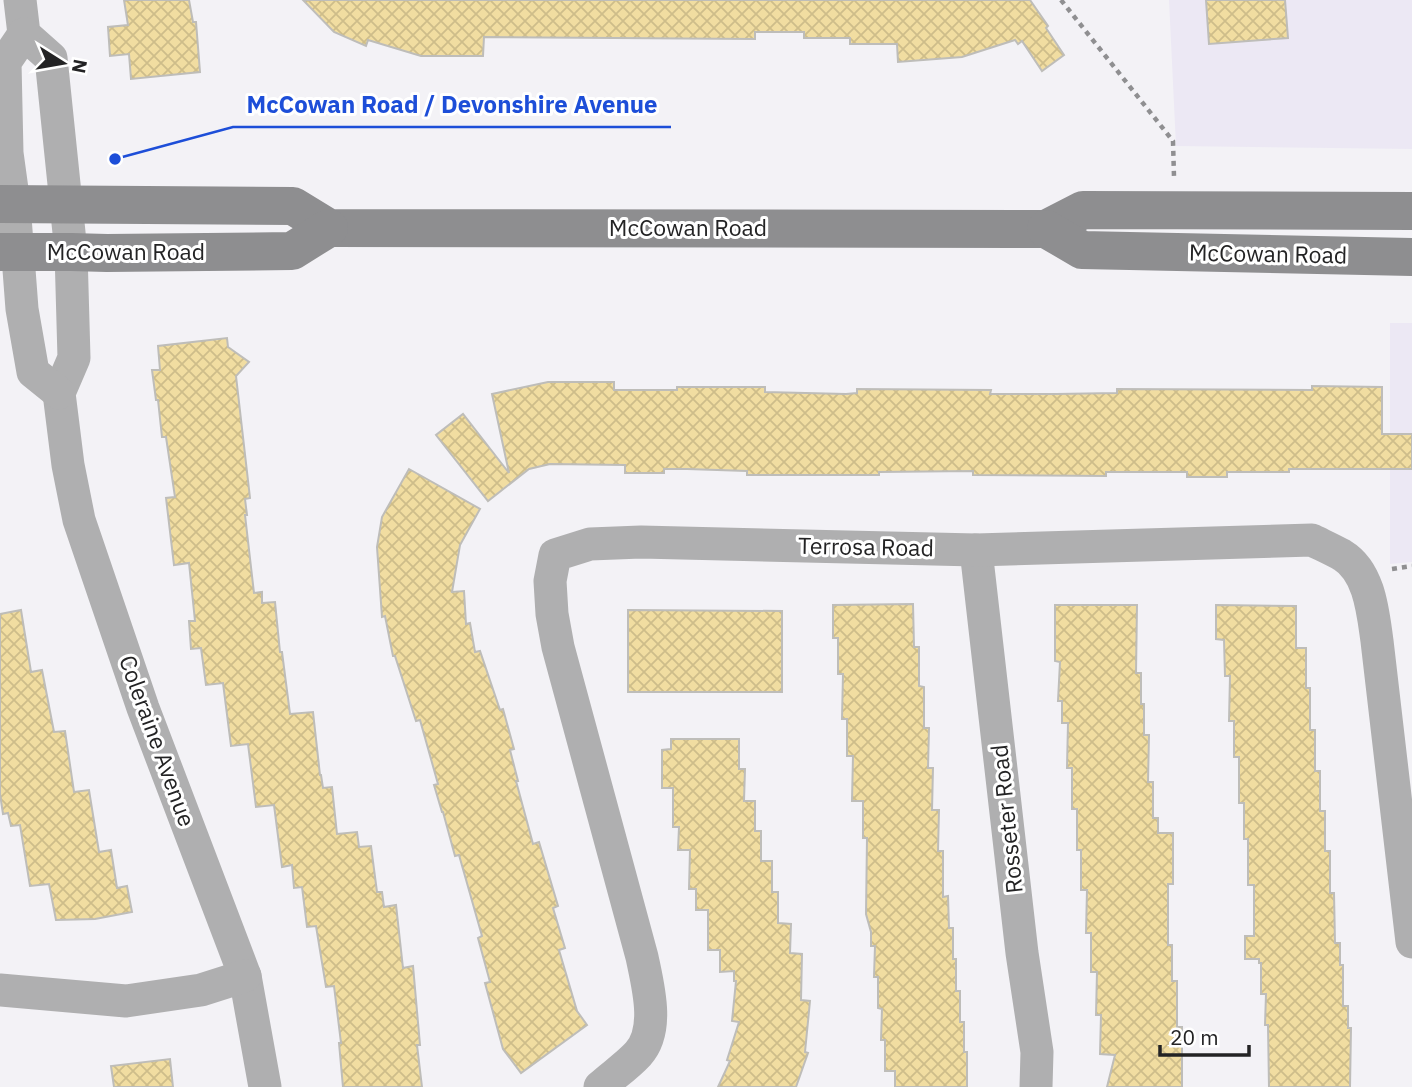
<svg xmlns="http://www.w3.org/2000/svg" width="1412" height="1087" font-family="'IBM Plex Sans',sans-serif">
  <defs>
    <pattern id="building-cross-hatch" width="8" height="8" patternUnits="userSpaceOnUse" patternTransform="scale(1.75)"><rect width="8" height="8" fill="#f1dda1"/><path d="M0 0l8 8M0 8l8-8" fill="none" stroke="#cebd8a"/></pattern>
  </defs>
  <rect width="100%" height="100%" fill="#f3f2f6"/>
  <g fill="#ece8f4">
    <polygon points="1169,0 1412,0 1412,149 1176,146"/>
    <polygon points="1390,323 1412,323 1412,562 1390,564"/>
  </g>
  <g fill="url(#building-cross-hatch)" stroke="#bebdb9" stroke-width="2">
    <polygon points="124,0 189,0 193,22 196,22 200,72 131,79 129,54 110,56 108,27 128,25"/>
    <polygon points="303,0 1030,0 1048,26 1046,28 1064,55 1042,71 1022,41 1018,44 1015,40 962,57 898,62 897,44 850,44 850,38 804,38 804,32 755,32 755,39 484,37 483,56 421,56 368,40 366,46 334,32"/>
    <polygon points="1206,0 1285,0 1288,38 1209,44"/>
    <polygon points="227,338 228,347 249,362 236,376 250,498 245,499 247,515 245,515 254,593 262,592 262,603 275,602 280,652 282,652 290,714 313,712 320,775 321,775 323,788 332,787 337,834 357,832 359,847 371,846 377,892 382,892 384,907 396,905 403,968 413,966 420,1045 417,1045 422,1087 343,1087 339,1043 341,1043 334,986 326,987 316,926 307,927 302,887 294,888 292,865 282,867 274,805 256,807 248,744 231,746 223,683 206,685 201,648 191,649 189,621 195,621 189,563 174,565 166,498 175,497 166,437 162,437 158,400 156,400 152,370 160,370 158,346"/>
    <polygon points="548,382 614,382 614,390 677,390 677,387 765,387 765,392 846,394 857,393 857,389 991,390 990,394 1056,394 1117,393 1117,389 1312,390 1312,386 1382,387 1382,434 1412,434 1412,469 1289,469 1289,472 1227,472 1227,477 1187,477 1187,472 1106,472 1106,476 973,475 973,471 879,472 879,475 747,475 747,471 687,469 664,469 664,473 625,473 625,465 550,464 529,469 488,501 436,435 463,414 509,473 492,394"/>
    <polygon points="409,469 480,509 460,545 452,592 464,591 466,624 470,623 475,652 480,651 500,710 503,709 514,749 510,750 518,781 516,781 533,844 539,842 558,906 553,908 565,948 559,950 577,1011 587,1025 521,1073 503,1049 485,983 490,982 478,938 482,936 459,855 455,856 443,812 442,812 434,785 438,784 420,720 416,721 395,656 393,656 385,616 382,617 377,547 382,517"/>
    <polygon points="913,604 914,647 919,647 919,686 924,687 924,728 929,728 928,768 933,768 932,810 939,810 938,851 943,851 943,897 948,896 949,928 953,928 953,959 956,959 956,991 960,991 960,1022 964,1022 964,1052 967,1052 967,1087 895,1087 895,1071 885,1071 885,1040 881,1040 882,1009 878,1008 878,977 874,977 875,946 871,946 871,932 866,914 867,838 863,838 863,801 852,801 853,756 847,756 847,719 842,719 843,674 838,674 838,638 833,638 833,605"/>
    <polygon points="1055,605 1137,605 1136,673 1141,673 1141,704 1144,704 1144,735 1149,735 1148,782 1153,782 1153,818 1158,818 1158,833 1173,833 1173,884 1168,884 1168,945 1172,945 1172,981 1177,981 1177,1027 1182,1027 1182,1087 1107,1087 1115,1055 1100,1054 1101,1015 1096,1015 1097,972 1091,972 1091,933 1086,933 1087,890 1081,890 1081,850 1077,850 1077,809 1072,809 1072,768 1067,768 1068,723 1062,723 1062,701 1058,701 1060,662 1055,661"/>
    <polygon points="1216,605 1296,606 1296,648 1306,648 1306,688 1310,688 1310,730 1315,730 1315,771 1320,771 1320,811 1325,811 1325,851 1330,851 1330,893 1334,893 1335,943 1340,943 1340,965 1343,965 1343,1006 1348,1006 1348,1028 1351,1028 1350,1087 1269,1087 1268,1025 1265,1025 1266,994 1261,994 1261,963 1259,963 1259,959 1245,959 1245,936 1254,936 1254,885 1248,885 1248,839 1244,839 1244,803 1239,803 1239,757 1234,757 1234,721 1229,721 1230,676 1225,676 1224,640 1216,639"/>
    <polygon points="21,610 31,672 42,670 54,732 65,731 74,792 89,790 99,852 111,850 117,888 127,886 132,912 95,919 56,920 49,884 30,886 20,825 11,826 8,813 3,814 0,794 0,614"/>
    <polygon points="628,610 782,611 782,692 628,692"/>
    <polygon points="671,739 739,739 739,769 745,769 744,801 755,801 755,831 761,831 761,861 772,861 772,892 778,892 778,923 791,924 790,953 802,954 801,1000 810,1001 805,1052 808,1053 796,1087 718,1087 730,1061 727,1060 739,1022 732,1021 736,981 734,981 734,971 720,972 720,950 708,950 708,910 696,910 696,889 689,889 690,850 678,850 679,827 673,827 673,788 662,788 662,750 671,749"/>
    <polygon points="170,1059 173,1087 114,1087 111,1066"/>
  </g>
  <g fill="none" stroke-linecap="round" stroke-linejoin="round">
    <g stroke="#8f8f91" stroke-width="4.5" stroke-dasharray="5 5" stroke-linecap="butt">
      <polyline points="1061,0 1173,141 1174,177"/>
      <polyline points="1392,569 1412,566"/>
    </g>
    <g stroke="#afafb0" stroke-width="33">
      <polyline points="20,0 24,34 51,58 71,252 74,358 59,393 68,465 79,520 143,708 245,976 265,1087"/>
      <polyline points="24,34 5,62 7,153 14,204 22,309 33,372 59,393"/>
      <polyline points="976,550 1022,953 1037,1052 1036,1087"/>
      <polyline points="0,990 126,1001 201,990 245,976"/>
      <path d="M600 1087C612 1076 627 1066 638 1054 660 1030 648 986 642 957L558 647 552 614 550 581 555 555 590 544 641 542 976 550 1312 540C1322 545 1333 550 1342 555 1370 572 1373 613 1377 641L1412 942"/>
    </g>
    <g stroke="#8e8e90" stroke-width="38">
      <polyline points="0,204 293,206 329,228 1046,229 1083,210 1412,211"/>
      <polyline points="1046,229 1082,250 1412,257"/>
      <polyline points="0,252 71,252 107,253 292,251 329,228"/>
    </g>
  </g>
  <g text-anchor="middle" stroke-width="6" stroke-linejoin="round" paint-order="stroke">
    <g font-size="23" fill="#232324" stroke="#fff">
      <text x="688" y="236">McCowan Road</text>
      <text x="126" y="260">McCowan Road</text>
      <text transform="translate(1268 254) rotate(1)" y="8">McCowan Road</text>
      <text transform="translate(866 547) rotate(1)" y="8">Terrosa Road</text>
      <text transform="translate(157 741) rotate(70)" y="8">Coleraine Avenue</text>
      <text transform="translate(1007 819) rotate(-96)" y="8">Rosseter Road</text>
    </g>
  </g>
  <path fill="none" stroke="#1d4ed8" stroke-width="2.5" d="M115 159L233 127H671"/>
  <circle fill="#1d4ed8" stroke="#fff" stroke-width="2.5" cx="115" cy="159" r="7"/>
  <g font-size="24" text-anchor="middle" font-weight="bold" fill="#1d4ed8" stroke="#fff" stroke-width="6" stroke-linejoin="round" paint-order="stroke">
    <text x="452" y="113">McCowan Road / Devonshire Avenue</text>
  </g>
  <g transform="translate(63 63) rotate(101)" stroke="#ffffff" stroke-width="5" paint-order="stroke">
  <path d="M0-5L12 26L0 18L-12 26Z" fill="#232324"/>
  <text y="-10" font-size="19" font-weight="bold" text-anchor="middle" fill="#232324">N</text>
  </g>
  <path d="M1160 1045v10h89v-10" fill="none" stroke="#232324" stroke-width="3.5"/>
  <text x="1170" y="1045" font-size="21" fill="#232324" stroke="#ffffff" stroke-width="5" paint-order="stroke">20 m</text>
</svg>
